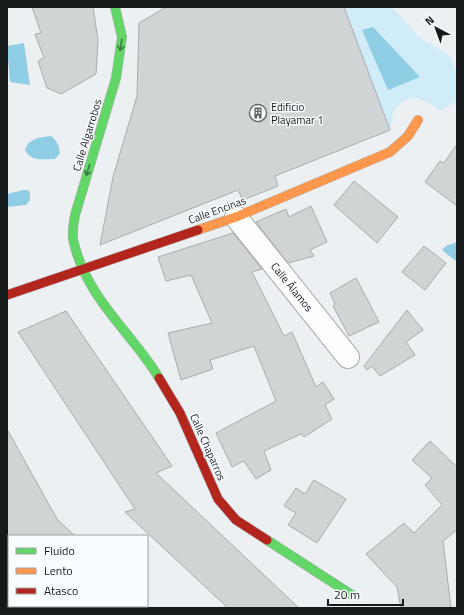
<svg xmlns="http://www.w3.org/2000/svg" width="464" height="615" font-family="'Titillium Web',sans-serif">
  <rect width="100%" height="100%" fill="#ecf0f2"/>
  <path fill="#cfecf8" d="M344 7H392L420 38 450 56 457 74V101L440 111C427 99 409 91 396 108 392 113 391 124 390 130Z"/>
  <g fill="#8fcde4">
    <polygon points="373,27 420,77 388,90 362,30"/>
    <polygon points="24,43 30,85 10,82 7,46"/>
    <path d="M51 136C57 141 59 145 60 153L55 159C43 159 31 162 25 150 28 139 40 137 51 136Z"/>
    <polygon points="24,190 28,190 30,193 30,200 26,205 7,207 7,194"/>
    <polygon points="457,242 457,262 442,250 446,246"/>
  </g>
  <g fill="#d0d4d5" stroke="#a9acae">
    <polygon points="32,7 93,7 98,40 96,74 61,94 47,88 38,61 44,58 35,34 41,33"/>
    <polygon points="166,7 344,7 390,130 275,176 278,186 243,200 238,190 100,245 113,177 137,96 139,23"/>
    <polygon points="457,144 457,206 425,182 440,161 444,163"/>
    <polygon points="354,181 398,217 377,243 334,205"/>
    <polygon points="311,206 327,242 310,250 314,256 288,263 256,222 286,209 289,217"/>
    <polygon points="233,233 262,269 252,272 284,336 292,332 316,387 323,382 334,399 325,405 332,419 304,437 301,434 264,451 271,470 256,479 244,461 232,467 216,433 276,401 254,346 210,360 213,369 181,380 168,333 212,323 191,275 166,281 158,257"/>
    <polygon points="424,246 446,263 425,290 402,272"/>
    <polygon points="356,278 379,322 349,336 333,306 335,304 330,293"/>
    <polygon points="407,310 423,330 406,342 415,355 380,376 372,366 367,370 364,366"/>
    <polygon points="66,311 172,466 156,473 299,608 228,608 125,512 135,509 18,332"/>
    <polygon points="7,429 57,519 75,536 7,536"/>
    <polygon points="430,441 457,467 457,530 443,541 451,608 401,608 397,587 366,554 404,523 414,533 442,505 425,485 432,478 412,460"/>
    <polygon points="314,480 346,499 317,543 288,525 296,513 284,506 296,488 305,494"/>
  </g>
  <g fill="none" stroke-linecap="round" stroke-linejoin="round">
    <g stroke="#a9acae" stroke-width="24">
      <polyline id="street" points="236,217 348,357"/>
    </g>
    <g stroke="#a9acae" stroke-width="10">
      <g id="fast">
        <path d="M115 7 122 37 116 78 75 215C74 222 72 232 73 239 86 299 130 330 159 378"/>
        <polyline points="267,540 352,595"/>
      </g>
    </g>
    <g stroke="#a9acae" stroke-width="10">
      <polyline id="slow" points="198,230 236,217 390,152 408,136 418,120"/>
    </g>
    <g stroke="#a9acae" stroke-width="10">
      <g id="jam">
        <polyline points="7,295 198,230"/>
        <polyline points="159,378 180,413 218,499 236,520 267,540"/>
      </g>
    </g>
    <use href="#street" stroke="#fcfdfd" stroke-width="22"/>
    <use href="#fast" stroke="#63d668" stroke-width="9"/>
    <use href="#slow" stroke="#ff974d" stroke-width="9"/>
    <use href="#jam" stroke="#b3261e" stroke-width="9"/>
  </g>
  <defs><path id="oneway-shaft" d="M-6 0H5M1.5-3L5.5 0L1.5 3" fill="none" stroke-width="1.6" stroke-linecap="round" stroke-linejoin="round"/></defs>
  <g stroke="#3d7842">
    <use href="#oneway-shaft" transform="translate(121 45) rotate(98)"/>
    <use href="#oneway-shaft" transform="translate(88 170) rotate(107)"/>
  </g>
  <defs>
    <g id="building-ring" transform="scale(0.9)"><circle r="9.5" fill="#fafdff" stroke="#626566" stroke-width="1.5"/><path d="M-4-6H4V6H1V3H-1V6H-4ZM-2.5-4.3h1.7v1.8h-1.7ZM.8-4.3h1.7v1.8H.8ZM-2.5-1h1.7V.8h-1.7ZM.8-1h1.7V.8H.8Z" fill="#626566"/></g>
  </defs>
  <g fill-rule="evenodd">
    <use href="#building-ring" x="258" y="113"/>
  </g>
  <g text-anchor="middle" stroke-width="3" stroke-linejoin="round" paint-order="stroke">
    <g font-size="11" fill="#171a1b" stroke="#fafdff" text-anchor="start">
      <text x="271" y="111">Edificio<tspan x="271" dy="13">Playamar 1</tspan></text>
    </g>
    <g font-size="11" fill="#171a1b" stroke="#fafdff">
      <text transform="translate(87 135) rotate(-73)" y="4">Calle Algarrobos</text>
      <text transform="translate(217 210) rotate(-20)" y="4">Calle Encinas</text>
      <text transform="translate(292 287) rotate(51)" y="4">Calle Álamos</text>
      <text transform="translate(208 447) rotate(66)" y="4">Calle Chaparros</text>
    </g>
  </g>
  <rect width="464" height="615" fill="none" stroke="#171a1b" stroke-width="16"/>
  <rect x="8" y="535" width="140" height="72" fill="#fafdff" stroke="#9fa2a4"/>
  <rect x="16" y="548" width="20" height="6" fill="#63d668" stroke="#9fa2a4"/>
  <text x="44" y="555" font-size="12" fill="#171a1b">Fluido</text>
  <rect x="16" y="568" width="20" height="6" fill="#ff974d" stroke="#9fa2a4"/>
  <text x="44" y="575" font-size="12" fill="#171a1b">Lento</text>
  <rect x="16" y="588" width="20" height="6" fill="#b3261e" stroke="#9fa2a4"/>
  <text x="44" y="595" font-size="12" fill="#171a1b">Atasco</text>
  <g transform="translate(436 28) rotate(319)" stroke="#fafdff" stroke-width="3" paint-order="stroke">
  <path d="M0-3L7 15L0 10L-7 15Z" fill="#171a1b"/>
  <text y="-6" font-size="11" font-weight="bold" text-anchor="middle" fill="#171a1b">N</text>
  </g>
  <path d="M328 599v6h75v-6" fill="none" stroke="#171a1b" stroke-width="2"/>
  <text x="334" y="599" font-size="12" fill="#171a1b" stroke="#fafdff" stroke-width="3" paint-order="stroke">20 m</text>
</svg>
